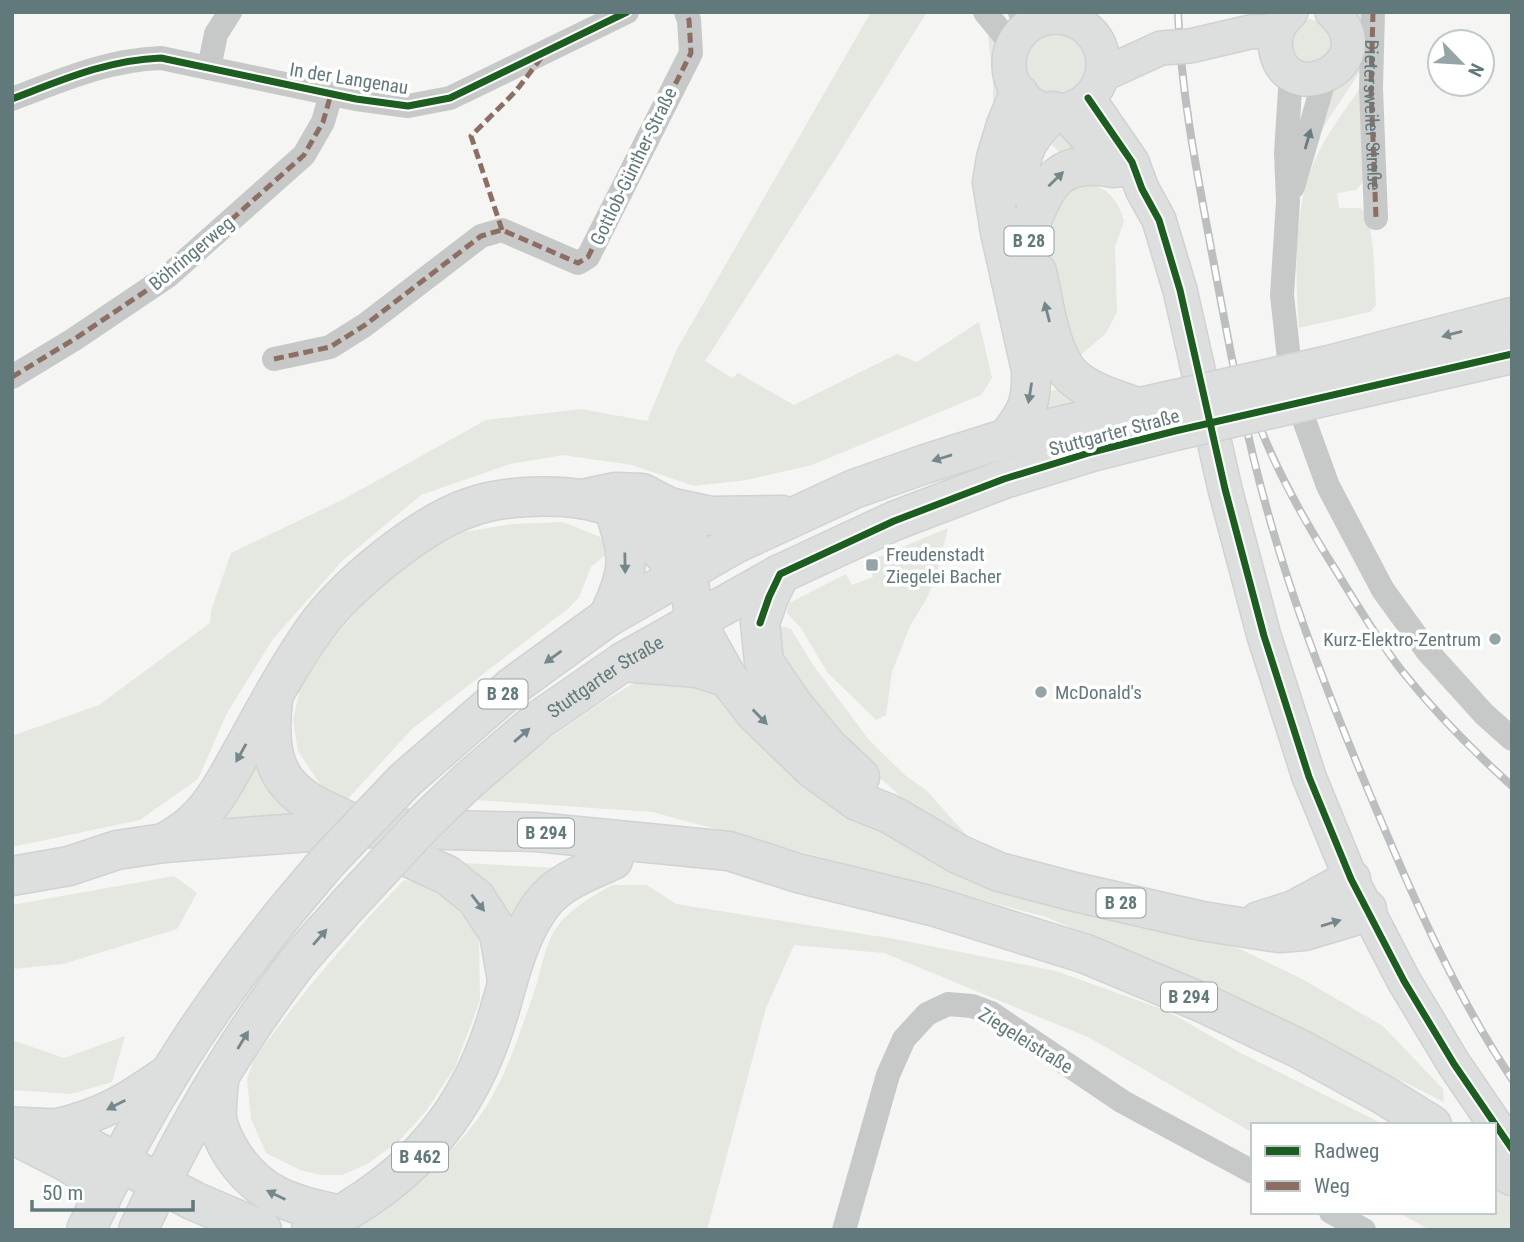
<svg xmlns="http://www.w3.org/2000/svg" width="1524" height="1242" font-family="'Roboto Condensed',sans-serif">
  <rect width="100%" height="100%" fill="#f5f5f4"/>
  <g fill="#e5e7e1">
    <polygon points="871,12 927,12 834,161 705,361 732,378 738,373 794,405 897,354 917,362 979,322 992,378 981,395 812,465 747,480 694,486 632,465 563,455 510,464 421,495 342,561 273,639 227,713 198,779 140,820 12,847 12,736 99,705 210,623 211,611 231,553 344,499 486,420 581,409 647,421 677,349"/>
    <polygon points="1352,12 1364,12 1362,69 1329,118 1314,144"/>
    <polygon points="1310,19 1325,24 1334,45 1326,59 1304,64 1292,54 1291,31 1303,21"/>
    <circle cx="1055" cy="64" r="34"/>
    <polygon points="992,31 996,41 995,66 1001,94 993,107 993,79 988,36"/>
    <path d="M1363 84 1365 179 1356 190 1337 193 1339 208H1361C1376 221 1374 284 1376 305L1370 312 1299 328C1295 277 1293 210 1314 162 1326 134 1346 109 1363 84Z"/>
    <polygon points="1056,128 1083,144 1064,158 1048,140"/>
    <path d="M1064 180C1096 184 1114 186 1124 221L1115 247 1117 312 1106 333 1073 362 1053 301 1044 231Z"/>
    <polygon points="1071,387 1097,401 1040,415 1046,392"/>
    <polygon points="563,522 600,537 610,551 591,567 579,597 570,607 412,729 345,802 320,784 298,751 293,720 300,689 331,641 381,584 431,549 464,532 512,524"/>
    <polygon points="948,528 936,576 926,600 910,626 892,672 886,715 876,720 827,672 801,628 787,613 789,603 846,574 852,585 873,577 869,561"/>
    <polygon points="780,626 791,629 813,665 869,740 906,776 926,790 969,838 967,844 941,830 869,769 778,673 772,629"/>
    <path d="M653 674H703L806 776 1136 916 1240 949 1302 979 1383 1026 1443 1089 1444 1102 1239 1000 1046 917 652 812 476 800C503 771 536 748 569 725 596 706 622 688 653 674Z"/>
    <polygon points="252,755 304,817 215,823"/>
    <polygon points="460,863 559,868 511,926"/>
    <polygon points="174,876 197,893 177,929 63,964 12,969 12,905"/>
    <polygon points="404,880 438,886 458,900 479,943 480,1000 455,1067 426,1111 399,1141 367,1164 342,1175 322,1175 300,1170 266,1153 251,1119 247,1079 255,1057 308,988 366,920"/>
    <path d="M612 885H647L676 904 895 939 1056 971 1167 1011 1239 1052 1385 1125H1253V1133L1090 1038 884 953 794 945 766 1008 707 1230H333C392 1199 439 1172 479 1117 505 1082 522 1027 536 986 541 970 544 950 552 935 564 912 591 897 612 885Z"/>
    <polygon points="125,1036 112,1082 71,1094 12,1090 12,1040 64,1058"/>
    <polygon points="1494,1187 1512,1198 1512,1230 1430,1230 1397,1212 1494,1212"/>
  </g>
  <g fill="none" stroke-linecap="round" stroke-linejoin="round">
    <g stroke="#d0d2d2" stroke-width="36">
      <g id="secondary">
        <path d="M1291 12C1279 23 1273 35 1276 51 1288 112 1387 62 1332 12"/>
        <circle cx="1056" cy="64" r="47"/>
        <polyline points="1190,46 1250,32 1277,31"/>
        <polyline points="1102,75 1161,48"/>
        <polyline points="1088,98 1132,162 1142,189 1159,220 1180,290 1225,489 1264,636 1309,777 1351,879 1404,981 1454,1064 1512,1149"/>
        <polyline points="1062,111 1118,170"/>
        <polyline points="12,1124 55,1126 119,1161"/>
        <path d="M55 1126C103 1116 130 1098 170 1070"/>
        <polyline points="12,1137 65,1164 105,1188"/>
      </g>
    </g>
    <g stroke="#d1d2d2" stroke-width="41">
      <g id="primary">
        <path d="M1019 186C1020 148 1028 138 1053 111"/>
        <path d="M1027 233C1046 186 1055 157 1114 168"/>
        <path d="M1037 272C1044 302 1050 355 1072 376 1089 392 1115 399 1137 407"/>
        <polyline points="1329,365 1512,317"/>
        <polyline points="1336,394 1512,354"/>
        <path d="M1007 438C1027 413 1032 403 1031 370L1000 232 992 182 996 158 1006 125 1019 94"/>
        <polyline points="582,499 615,492 642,493 669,507 688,538 690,554 687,571 695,620 727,677 755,713 813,769 857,801 890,814 958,854 999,872 1075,892 1202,921 1279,933 1304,931 1351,917 1367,909"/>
        <polyline points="669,507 711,516 782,515"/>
        <polyline points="780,574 769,597 760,623 764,662 794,706 828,747 860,777"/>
        <path d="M608 617C631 570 630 556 613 507"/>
        <polyline points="623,662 697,668 727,677"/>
        <path d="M273 700C264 779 289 797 358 825"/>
        <path id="s2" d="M470 779 539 720 623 662 780 574 894 521 1004 479 1092 452 1175 431"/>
        <polyline points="405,780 513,686 608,617 735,544 854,489 925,464 1007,438 1167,401"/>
        <path d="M164 843C174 837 186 830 194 822 216 802 229 774 244 748 266 708 288 667 314 630 345 586 420 524 471 507 509 494 573 492 612 507 645 520 654 556 687 571"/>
        <polyline points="401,854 447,875 476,898 499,934 507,980"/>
        <polyline points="12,876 69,866 117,850 164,843 363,828 536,832 729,851 798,873 932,906 1086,954 1203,1003 1300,1049 1382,1094 1432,1125"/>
        <polyline points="1259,921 1294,910 1351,879"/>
        <path d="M219 1081C218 1093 216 1107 217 1119 219 1130 226 1144 232 1154 261 1198 292 1204 341 1215"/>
        <polyline points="1494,1164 1512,1176"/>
        <polyline points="139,1172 194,1201 262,1230"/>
        <path d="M86 1230C141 1111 203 1013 285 912"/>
        <path d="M138 1230C180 1139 232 1048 293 968 309 947 328 928 345 908"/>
        <path d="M311 1230C326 1224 340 1216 353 1207 423 1164 468 1106 494 1028 508 986 515 940 542 904 558 882 589 871 613 860"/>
      </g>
    </g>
    <g stroke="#c7c9c9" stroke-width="24">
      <polyline points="985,12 1013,46"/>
      <polyline points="1020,12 1033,23"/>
      <path id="s1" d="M1373 12 1371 88 1376 218"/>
      <polyline points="209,68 216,34 230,12"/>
      <polyline points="1291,74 1286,153 1288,201 1282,295 1292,387 1328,486 1383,590 1428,652 1484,714 1512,739"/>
      <path d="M12 99C62 80 107 60 161 58L356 99 408 106 450 98 627 12"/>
      <polyline points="1293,187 1325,77"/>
      <polyline points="274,359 330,347 365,325 481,236 502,230 578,263 588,257 691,53 689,20 686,12"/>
      <polyline points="12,377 73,340 168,276 304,155 323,122 331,94"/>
      <polyline points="1331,1212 1364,1230"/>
      <polyline points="844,1230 888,1075 904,1039 927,1014 948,1004 972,1006 991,1013 1123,1102 1253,1172"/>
    </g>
    <use href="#secondary" stroke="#dddede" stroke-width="33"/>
    <use href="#primary" stroke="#dddede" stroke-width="38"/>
    <g stroke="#bcbfbf" stroke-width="8">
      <g id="rail">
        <path d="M1178 12C1181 96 1198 177 1213 259 1229 344 1244 429 1268 513 1297 617 1337 717 1379 816 1417 906 1457 997 1512 1079"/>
        <path d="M1248 393C1267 455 1300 514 1335 569 1356 603 1377 639 1402 671 1435 712 1473 751 1512 786"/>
      </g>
    </g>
    <use href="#rail" stroke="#fff" stroke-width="5" stroke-dasharray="16" stroke-linecap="butt"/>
    <g stroke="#d0d2d2" stroke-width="36" stroke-linecap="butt">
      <polyline id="secondary-bridge" points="1161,48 1190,46"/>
    </g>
    <g stroke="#d1d2d2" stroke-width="41" stroke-linecap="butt">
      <g id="primary-bridge">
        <polyline points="1167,401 1329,365"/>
        <polyline points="1175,431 1336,394"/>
        <polyline points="345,908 424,823 470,779"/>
        <polyline points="285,912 327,862 405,780"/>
      </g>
    </g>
    <use href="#secondary-bridge" stroke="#dddede" stroke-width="33"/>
    <use href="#primary-bridge" stroke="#dddede" stroke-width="38"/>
    <g stroke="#8d6e63" stroke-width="5" stroke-dasharray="10 5" stroke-linecap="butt">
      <polyline points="1373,12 1371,88 1376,218"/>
      <polyline points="502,230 471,136 516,91 541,58"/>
      <polyline points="274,359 330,347 365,325 481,236 502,230 578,263 588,257 691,53 689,20 686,12"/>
      <polyline points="12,377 73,340 168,276 304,155 323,122 331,94"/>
    </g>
    <g stroke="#fff" stroke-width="11">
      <g id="cycleway">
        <polyline points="1088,98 1132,162 1142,189 1159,220 1180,290 1225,489 1264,636 1309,777 1351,879 1404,981 1454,1064 1512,1149"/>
        <path d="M12 99C62 80 107 60 161 58L356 99 408 106 450 98 627 12"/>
        <polyline points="760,623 769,597 780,574 894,521 1004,479 1092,452 1175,431 1512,354"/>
      </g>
    </g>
    <use href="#cycleway" stroke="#1b5e20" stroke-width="7"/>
  </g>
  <defs><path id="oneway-solid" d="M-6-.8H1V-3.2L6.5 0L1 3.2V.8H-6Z" transform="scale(1.75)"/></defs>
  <use fill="#677d80" href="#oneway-solid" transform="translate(1308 139) rotate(-74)"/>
  <g fill="#74888b">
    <use href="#oneway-solid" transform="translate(1056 179) rotate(-44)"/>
    <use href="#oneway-solid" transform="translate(1047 312) rotate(-104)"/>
    <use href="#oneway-solid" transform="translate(1452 334) rotate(165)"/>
    <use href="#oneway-solid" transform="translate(1030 393) rotate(99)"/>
    <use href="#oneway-solid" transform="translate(942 458) rotate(163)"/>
    <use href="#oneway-solid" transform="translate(625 563) rotate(89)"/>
    <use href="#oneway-solid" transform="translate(553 657) rotate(144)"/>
    <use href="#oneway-solid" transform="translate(760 717) rotate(46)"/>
    <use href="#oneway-solid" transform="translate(522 735) rotate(-41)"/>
    <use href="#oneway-solid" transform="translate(241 753) rotate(119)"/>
    <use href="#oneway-solid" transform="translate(478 903) rotate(52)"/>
    <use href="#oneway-solid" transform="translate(1331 923) rotate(-17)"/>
    <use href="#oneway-solid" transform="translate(320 937) rotate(-49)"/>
    <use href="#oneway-solid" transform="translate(243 1040) rotate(-59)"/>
    <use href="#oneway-solid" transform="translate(116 1105) rotate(153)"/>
    <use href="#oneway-solid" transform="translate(276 1195) rotate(-154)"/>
  </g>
  <g fill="#95a4a6" stroke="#fff" stroke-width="2.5">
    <rect x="865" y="558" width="14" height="14" rx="3.5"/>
    <circle cx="1495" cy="639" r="7"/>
    <circle cx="1041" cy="692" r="7"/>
  </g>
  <g text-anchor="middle" stroke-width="7" stroke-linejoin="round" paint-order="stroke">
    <g fill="#fff" stroke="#91a1a3" stroke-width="2">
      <rect x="1004.5" y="226.5" width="49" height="29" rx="5"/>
      <rect x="478.5" y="679.5" width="49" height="29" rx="5"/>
      <rect x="518" y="818.5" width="56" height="29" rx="5"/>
      <rect x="1096.5" y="888.5" width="49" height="29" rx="5"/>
      <rect x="1161" y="982.5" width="56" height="29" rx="5"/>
      <rect x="392" y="1142.5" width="56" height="29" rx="5"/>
    </g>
    <g font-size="18" font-weight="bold" fill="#62797c">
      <text x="1029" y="247">B 28</text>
      <text x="503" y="700">B 28</text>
      <text x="546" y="839">B 294</text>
      <text x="1121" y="909">B 28</text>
      <text x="1189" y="1003">B 294</text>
      <text x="420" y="1163">B 462</text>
    </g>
    <g font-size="19" fill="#62797c" stroke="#fff">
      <text transform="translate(349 78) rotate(9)" y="7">In der Langenau</text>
      <text dy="7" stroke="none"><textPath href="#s1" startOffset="103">Dietersweiler Straße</textPath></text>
      <text transform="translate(633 166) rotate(-64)" y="7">Gottlob-Günther-Straße</text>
      <text transform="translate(191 253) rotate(-40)" y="7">Böhringerweg</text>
      <text transform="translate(1114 432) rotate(-15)" y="7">Stuttgarter Straße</text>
      <text dy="7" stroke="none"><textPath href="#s2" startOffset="170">Stuttgarter Straße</textPath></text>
      <text transform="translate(1026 1040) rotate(32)" y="7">Ziegeleistraße</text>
    </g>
    <g font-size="19" fill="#62797c" stroke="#fff" text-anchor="start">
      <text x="886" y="561">Freudenstadt<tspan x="886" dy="22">Ziegelei Bacher</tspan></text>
      <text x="1481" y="646" text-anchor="end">Kurz-Elektro-Zentrum</text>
      <text x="1055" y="699">McDonald's</text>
    </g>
  </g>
  <rect width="1524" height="1242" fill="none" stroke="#62797c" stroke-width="28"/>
  <rect x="1251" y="1123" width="245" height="91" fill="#ffffff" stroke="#c0c9cb" stroke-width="2"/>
  <rect x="1265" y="1146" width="35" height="10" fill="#1b5e20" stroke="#c0c9cb" stroke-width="2"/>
  <text x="1314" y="1158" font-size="21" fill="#62797c">Radweg</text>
  <rect x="1265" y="1181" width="35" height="10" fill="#8d6e63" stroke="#c0c9cb" stroke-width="2"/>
  <text x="1314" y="1193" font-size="21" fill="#62797c">Weg</text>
  <g transform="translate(1461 63) rotate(115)"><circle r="33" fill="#ffffff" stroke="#c0c9cb" stroke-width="2"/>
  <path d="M0-5L12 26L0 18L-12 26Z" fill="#95a4a6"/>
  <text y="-10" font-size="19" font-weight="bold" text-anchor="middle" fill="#62797c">N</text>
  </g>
  <path d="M32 1200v10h161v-10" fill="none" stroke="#62797c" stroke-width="3.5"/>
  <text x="42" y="1200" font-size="21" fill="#62797c" stroke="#ffffff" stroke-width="5" paint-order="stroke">50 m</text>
</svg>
